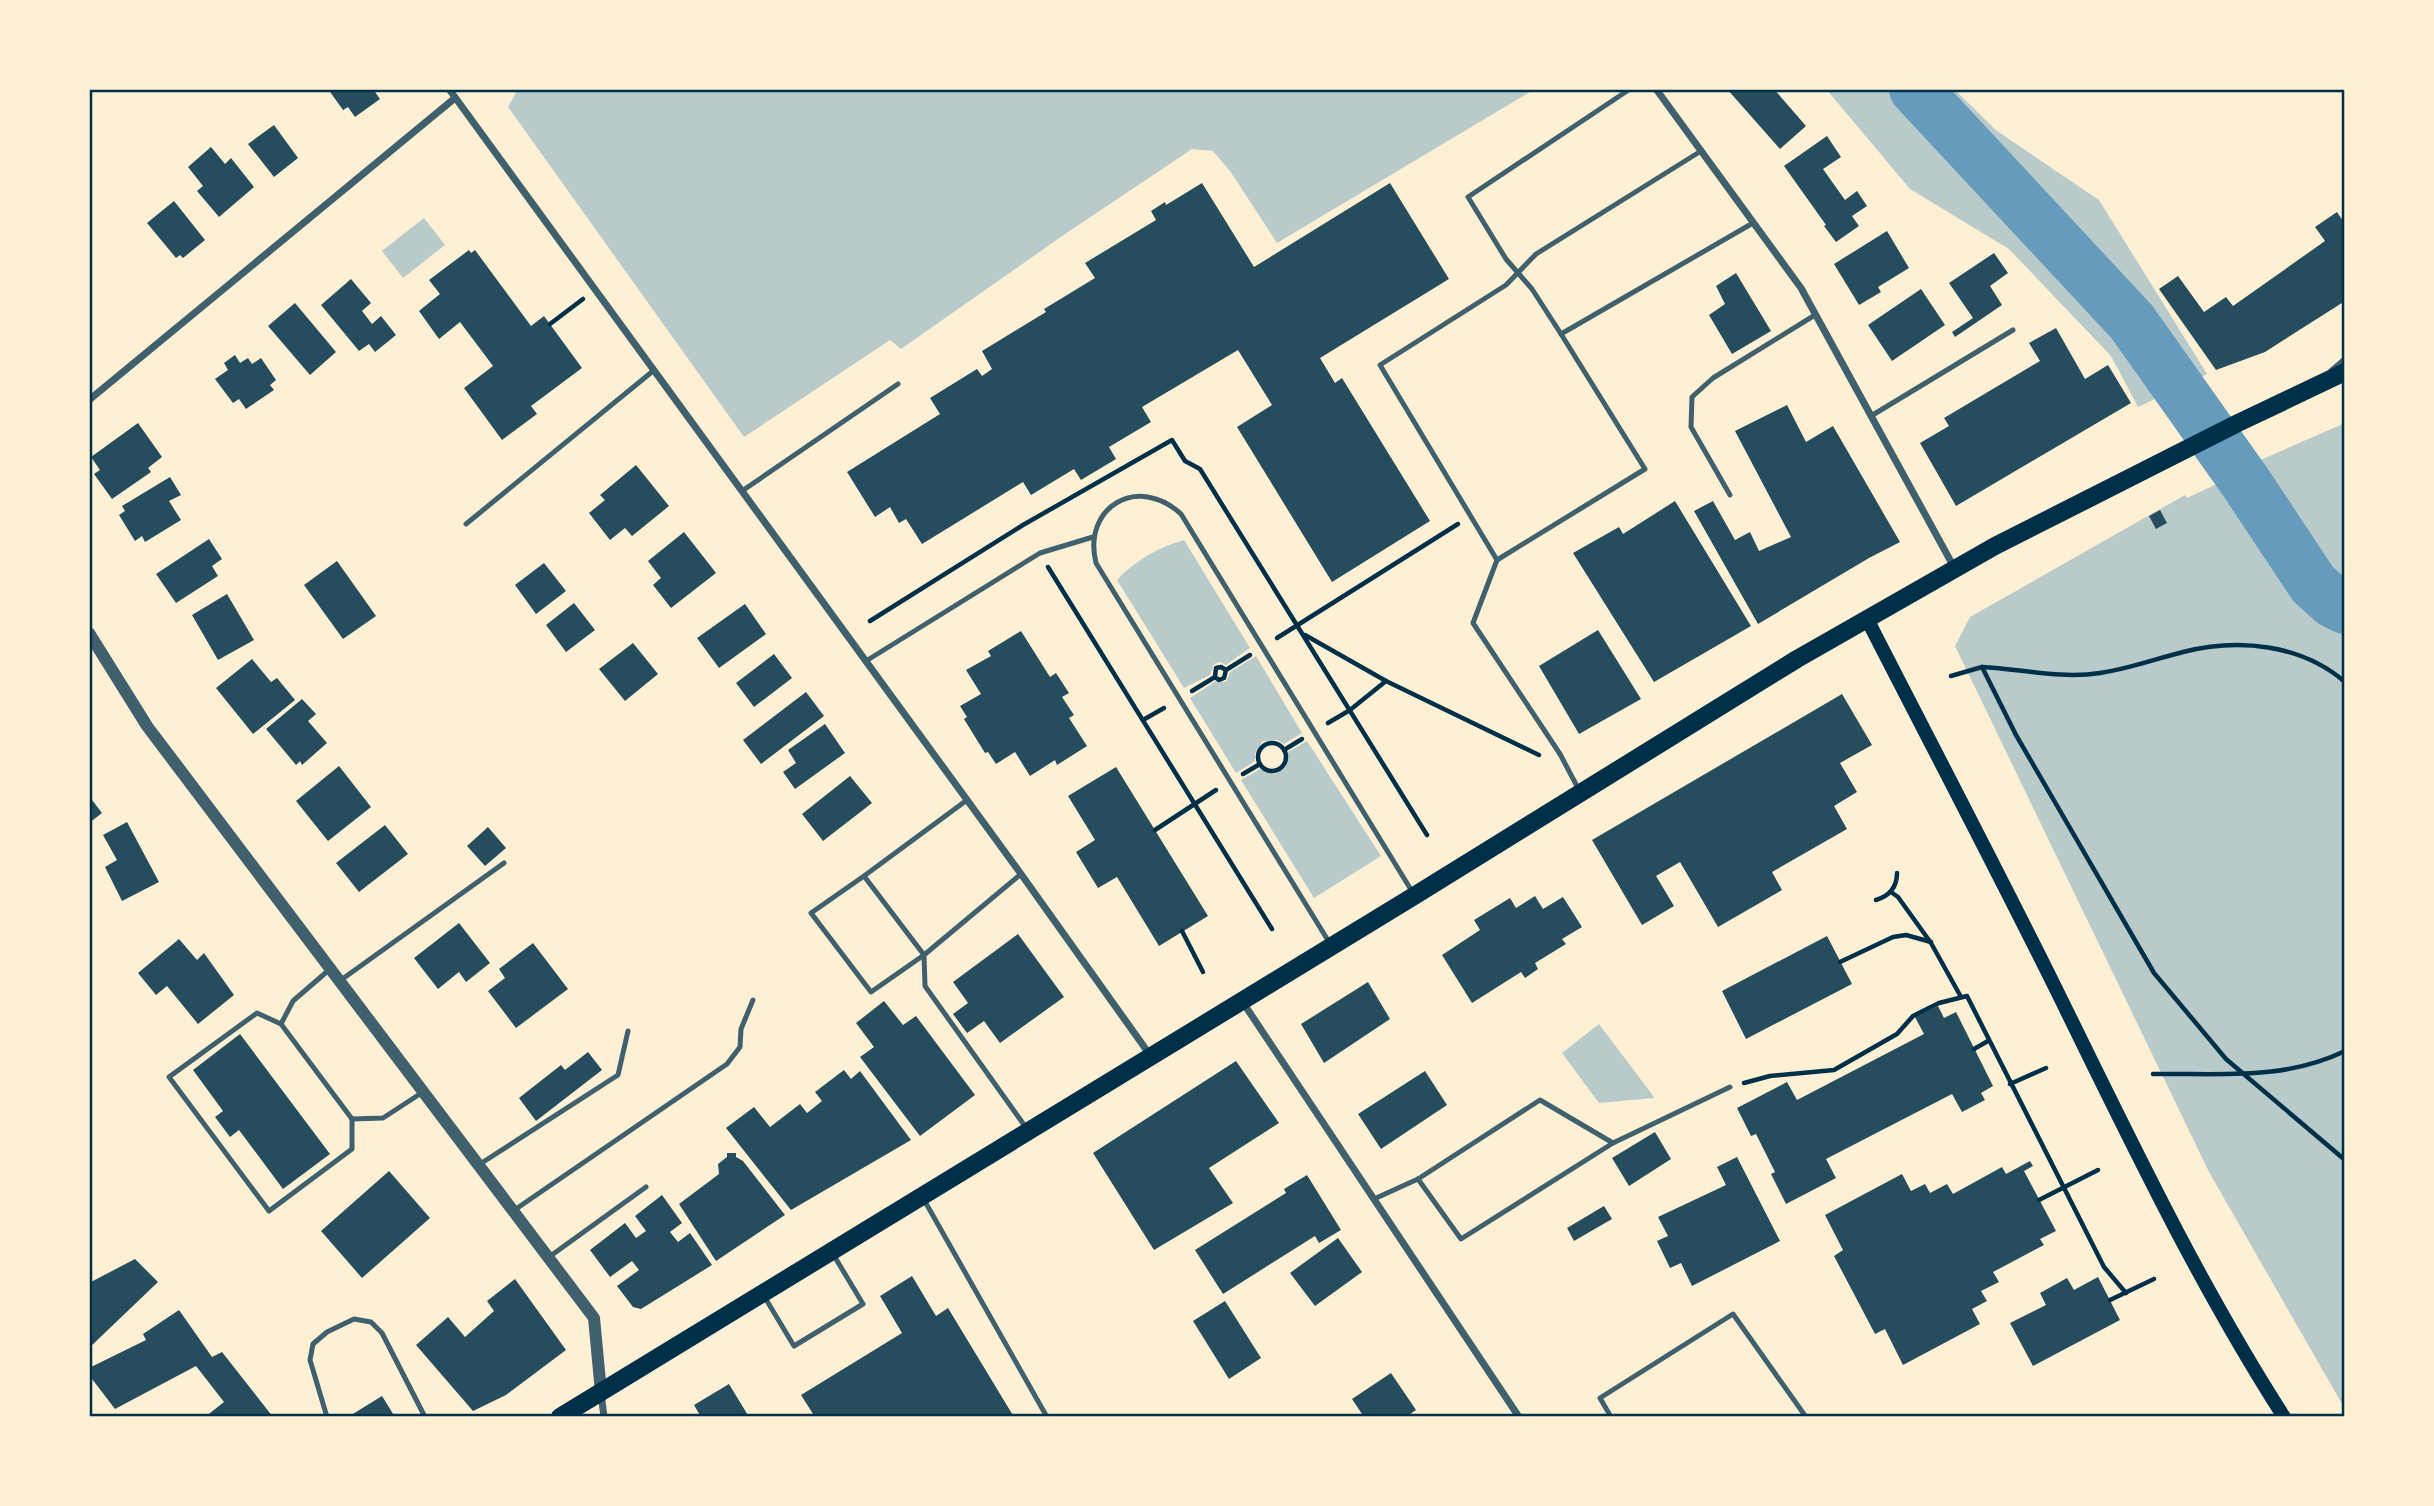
<svg xmlns="http://www.w3.org/2000/svg" width="2434" height="1506" font-family="Georgia,serif">
  <rect width="100%" height="100%" fill="#fdf0d5"/>
  <g fill="#b9caca">
    <polygon points="518,89 1535,89 1277,243 1230,171 1213,151 1192,149 1068,232 901,349 890,340 744,437 508,107"/>
    <polygon points="1826,89 1954,89 1997,131 2099,200 2207,374 2138,407 2111,356 2009,249 1910,189"/>
    <polygon points="424,218 445,245 403,278 382,251"/>
    <polygon points="2345,423 2345,1409 2209,1172 1955,646 1970,617 2185,495 2187,498 2257,465 2256,462"/>
    <path d="M1184 540 1250 648 1226 665 1220 662 1214 664 1210 675 1184 688 1117 580C1136 560 1157 548 1184 540Z"/>
    <polygon points="1256,656 1302,733 1284,744 1277,740 1263,741 1255,753 1255,761 1236,773 1190,698 1216,681 1226,682 1230,672"/>
    <path d="M1307 741 1381 856 1314 898 1241 780 1260 769 1274 774C1285 770 1289 764 1288 752Z"/>
    <polygon points="1599,1024 1654,1097 1654,1098 1599,1103 1562,1053"/>
  </g>
  <g fill="none" stroke-linecap="round" stroke-linejoin="round">
    <polyline stroke="#669bbc" stroke-width="52" points="1915,89 2132,322 2246,483 2313,584 2333,602 2345,608"/>
  </g>
  <g fill="#264d5e">
    <polygon points="328,89 373,89 380,99 355,117 348,107 343,110"/>
    <polygon points="1727,89 1774,89 1806,126 1780,149"/>
    <polygon points="274,125 298,158 274,177 248,144"/>
    <polygon points="1827,136 1841,157 1823,169 1845,200 1857,191 1867,206 1852,216 1859,226 1836,242 1824,226 1826,225 1784,166"/>
    <polygon points="211,147 225,164 231,158 254,187 219,217 197,191 203,186 188,167"/>
    <polygon points="1202,183 1254,267 1390,183 1449,279 1320,358 1335,383 1342,378 1430,521 1332,582 1237,427 1272,405 1238,350 1142,407 1151,422 1109,447 1116,459 1081,480 1074,469 1031,495 1023,482 922,544 906,519 899,523 890,507 875,517 847,472 940,414 930,398 977,369 982,376 992,369 982,351 1046,312 1044,309 1095,278 1085,263 1156,220 1151,211 1165,202 1166,205"/>
    <polygon points="174,201 205,240 183,258 180,255 176,258 147,223"/>
    <polygon points="2337,212 2343,221 2345,220 2345,301 2265,352 2216,370 2159,289 2178,276 2204,312 2226,297 2233,306 2325,241 2315,227"/>
    <polygon points="1887,231 1909,268 1878,287 1881,292 1859,305 1834,264"/>
    <polygon points="469,250 471,253 475,250 531,326 544,316 582,368 531,406 537,414 502,440 464,388 493,366 460,322 439,339 419,311 440,294 429,280"/>
    <polygon points="1994,253 2008,273 1990,286 2002,305 1955,337 1952,332 1973,318 1949,283"/>
    <polygon points="1736,273 1771,331 1732,354 1709,315 1725,304 1716,286"/>
    <polygon points="351,279 371,303 362,311 372,324 381,316 396,335 375,352 369,344 359,351 321,305"/>
    <polygon points="1921,289 1945,325 1892,361 1868,325"/>
    <polygon points="295,303 336,352 310,375 268,326"/>
    <polygon points="2056,328 2085,379 2108,365 2131,403 1956,506 1920,443 1949,426 1944,418 2040,361 2029,343"/>
    <polygon points="235,355 240,363 248,358 252,364 261,358 276,380 270,385 274,390 246,409 239,399 233,403 215,379 228,370 224,363"/>
    <polygon points="1787,405 1806,442 1833,426 1900,542 1869,558 1758,624 1694,511 1713,501 1735,540 1750,532 1759,551 1791,537 1735,431"/>
    <polygon points="138,423 162,457 148,468 151,472 112,499 94,474 100,470 91,457"/>
    <polygon points="636,465 669,506 632,536 625,528 610,540 589,513 605,500 600,495"/>
    <polygon points="170,477 181,495 169,501 181,520 145,542 142,536 135,541 119,515 125,511 122,506"/>
    <polygon points="1675,501 1751,626 1654,682 1573,553 1619,527 1623,534"/>
    <polygon points="2160,510 2167,523 2156,529 2149,516"/>
    <polygon points="684,532 716,573 671,608 653,585 661,578 648,561"/>
    <polygon points="209,539 222,559 212,566 218,576 176,603 156,574"/>
    <polygon points="337,561 376,616 343,639 304,585"/>
    <polygon points="544,563 566,591 536,614 515,585"/>
    <polygon points="227,594 254,640 218,660 192,615"/>
    <polygon points="574,603 595,630 566,652 546,625"/>
    <polygon points="745,604 766,634 719,668 697,638"/>
    <polygon points="1598,630 1641,699 1579,734 1539,666"/>
    <polygon points="1021,631 1050,677 1056,673 1069,693 1062,697 1074,715 1069,718 1087,746 1057,765 1055,760 1030,776 1015,752 996,764 988,752 985,753 964,719 967,717 960,706 981,694 966,670 991,656 988,651"/>
    <polygon points="633,643 658,674 625,701 599,669"/>
    <polygon points="774,654 792,678 754,707 736,683"/>
    <polygon points="252,659 271,682 277,678 295,700 253,734 216,688"/>
    <polygon points="806,692 824,716 761,764 743,740"/>
    <polygon points="1842,694 1872,745 1840,763 1857,792 1834,806 1847,829 1772,872 1782,890 1718,927 1680,862 1656,876 1674,906 1642,925 1592,840"/>
    <polygon points="302,699 316,714 308,721 327,743 302,765 300,761 296,765 266,729"/>
    <polygon points="825,724 845,753 795,789 783,772 796,763 788,750"/>
    <polygon points="339,766 371,807 328,841 296,801"/>
    <polygon points="1116,767 1208,916 1159,946 1117,877 1098,888 1076,852 1095,840 1068,796"/>
    <polygon points="850,776 872,803 823,841 802,814"/>
    <polygon points="89,796 102,813 89,823"/>
    <polygon points="127,822 159,882 122,901 105,867 117,860 103,835"/>
    <polygon points="385,825 408,854 359,892 336,863"/>
    <polygon points="488,827 506,848 485,866 467,846"/>
    <polygon points="1535,896 1543,909 1563,897 1582,927 1562,939 1566,944 1535,963 1538,969 1525,978 1521,972 1472,1003 1442,955 1480,930 1474,920 1510,898 1516,908"/>
    <polygon points="459,923 490,963 466,982 459,972 438,989 414,958"/>
    <polygon points="1018,934 1064,997 1000,1043 984,1021 967,1033 953,1014 968,1003 953,982"/>
    <polygon points="1827,936 1852,984 1746,1039 1722,991"/>
    <polygon points="179,939 197,960 204,953 234,995 198,1024 167,986 156,995 138,973"/>
    <polygon points="533,943 568,989 516,1028 488,991 505,978 499,969"/>
    <polygon points="1368,982 1390,1019 1324,1063 1301,1024"/>
    <polygon points="884,1001 903,1025 916,1016 975,1095 920,1136 860,1057 874,1047 856,1023"/>
    <polygon points="1938,1006 1944,1018 1956,1012 1993,1086 1981,1093 1985,1100 1962,1112 1952,1094 1826,1159 1836,1178 1786,1204 1771,1174 1775,1172 1756,1134 1751,1136 1737,1108 1787,1082 1797,1100 1924,1034 1915,1017"/>
    <polygon points="240,1034 330,1154 283,1189 239,1130 230,1137 215,1117 223,1111 193,1070"/>
    <polygon points="588,1052 602,1070 536,1121 519,1098 561,1065 565,1070"/>
    <polygon points="1236,1061 1279,1123 1209,1168 1233,1203 1154,1250 1093,1153"/>
    <polygon points="844,1070 851,1079 860,1071 911,1140 791,1210 726,1128 754,1107 770,1127 800,1104 807,1113 822,1101 815,1092"/>
    <polygon points="1425,1071 1447,1105 1381,1149 1358,1114"/>
    <polygon points="1655,1132 1671,1159 1629,1186 1612,1158"/>
    <polygon points="727,1153 736,1153 736,1157 743,1161 785,1215 716,1261 679,1204 719,1174 718,1164 727,1157"/>
    <polygon points="1737,1157 1780,1241 1692,1286 1681,1263 1670,1268 1657,1241 1668,1236 1658,1217 1726,1185 1717,1167"/>
    <polygon points="2030,1161 2033,1166 2024,1171 2056,1231 2040,1239 2044,1245 1993,1272 1999,1282 1981,1291 1987,1301 1972,1309 1980,1324 1903,1365 1885,1329 1875,1334 1834,1256 1843,1250 1825,1215 1902,1174 1911,1191 1925,1184 1930,1193 1947,1184 1953,1194 2002,1167 2006,1174"/>
    <polygon points="389,1171 430,1218 362,1278 321,1231"/>
    <polygon points="1307,1175 1341,1230 1319,1243 1315,1236 1223,1294 1195,1250 1286,1193 1284,1189"/>
    <polygon points="662,1195 682,1223 670,1232 678,1242 690,1233 712,1265 641,1309 633,1307 617,1286 639,1270 632,1261 610,1277 590,1250 625,1223 636,1238 646,1231 635,1216"/>
    <polygon points="1604,1206 1612,1219 1574,1241 1567,1228"/>
    <polygon points="1338,1238 1362,1272 1315,1306 1290,1273"/>
    <polygon points="135,1259 158,1282 89,1348 89,1283"/>
    <polygon points="912,1276 936,1316 948,1308 1014,1417 815,1417 801,1395 902,1333 880,1296"/>
    <polygon points="2098,1277 2120,1320 2033,1366 2010,1323 2046,1305 2040,1293 2067,1278 2074,1290"/>
    <polygon points="515,1279 566,1350 506,1395 473,1411 416,1345 448,1317 465,1337 494,1311 487,1301"/>
    <polygon points="1225,1301 1261,1358 1229,1379 1193,1321"/>
    <polygon points="179,1310 212,1357 222,1352 273,1417 205,1417 224,1402 196,1366 115,1409 89,1375 89,1368 146,1340 143,1334"/>
    <polygon points="1391,1373 1416,1410 1406,1417 1364,1417 1352,1399"/>
    <polygon points="729,1384 749,1417 701,1417 694,1405"/>
    <polygon points="382,1396 395,1417 348,1417"/>
  </g>
  <g fill="none" stroke-linecap="round" stroke-linejoin="round">
    <g stroke="#003049" stroke-width="4.5">
      <polyline points="550,324 583,299"/>
      <polyline points="1048,567 1272,929"/>
      <polyline points="870,621 1023,525 1172,440 1185,461 1200,469 1427,835"/>
      <polyline points="1305,635 1386,681"/>
      <polyline points="1277,638 1458,524"/>
      <path d="M1982 667C2022 669 2060 679 2100 673 2128 669 2155 659 2183 652 2238 638 2301 644 2345 682"/>
      <polyline points="1226,670 1221,667 1216,668 1215,677 1219,680 1224,678 1226,670 1250,655"/>
      <polyline points="1951,676 1982,667 2016,735 2154,973 2226,1059 2345,1160"/>
      <polyline points="1192,691 1215,677"/>
      <polyline points="1143,720 1164,708"/>
      <polyline points="1328,723 1350,710 1386,681 1539,755"/>
      <circle cx="1272" cy="757" r="14"/>
      <polyline points="1284,750 1302,739"/>
      <polyline points="1243,774 1260,764"/>
      <polyline points="1155,830 1216,790"/>
      <polyline points="1891,892 1898,897 1931,943 1961,997"/>
      <path d="M1876 900C1889 896 1897 888 1897 873"/>
      <polyline points="1182,931 1203,972"/>
      <polyline points="1840,962 1893,937 1906,935 1931,942"/>
      <polyline points="1974,1049 1988,1041"/>
      <path d="M2153 1074C2219 1073 2283 1081 2345 1051"/>
      <polyline points="1744,1083 1770,1076 1834,1070 1897,1034 1913,1016 1939,1003 1967,996 2104,1267 2126,1293"/>
      <polyline points="2010,1084 2046,1068"/>
      <polyline points="2039,1200 2098,1170"/>
      <polyline points="2110,1300 2154,1279"/>
    </g>
    <g stroke="#3f606c" stroke-width="5">
      <polyline points="1701,151 1536,254 1506,285 1380,365 1497,560 1645,469 1561,334 1753,223"/>
      <polyline points="1561,334 1532,289 1506,259 1468,197 1630,89"/>
      <polyline points="1871,416 2013,330"/>
      <polyline points="742,491 898,384"/>
      <polyline points="1730,495 1691,427 1692,397 1713,378 1815,315"/>
      <polyline points="466,524 653,371"/>
      <polyline points="1497,560 1473,623 1560,754 1579,790"/>
      <polyline points="866,661 1040,553 1093,537"/>
      <polyline points="1021,874 924,955 925,986 1027,1129"/>
      <polyline points="864,876 811,913 871,992 924,955 864,876 967,800"/>
      <path d="M1329 942 1096 563C1082 507 1138 474 1181 514L1413 893"/>
      <polyline points="330,969 293,1001 281,1024 352,1119 383,1118 423,1092"/>
      <polyline points="341,980 504,863"/>
      <polyline points="281,1024 257,1013 169,1077 269,1211 352,1149 352,1119"/>
      <polyline points="480,1164 618,1075 628,1031"/>
      <polyline points="1418,1179 1461,1239 1613,1143"/>
      <polyline points="923,1198 1047,1417"/>
      <polyline points="1374,1199 1418,1179 1540,1100 1613,1143 1730,1087"/>
      <polyline points="513,1211 727,1064 740,1047 741,1029 753,1000"/>
      <polyline points="549,1257 646,1187"/>
      <polyline points="764,1296 794,1346 863,1304 833,1254"/>
      <polyline points="327,1417 310,1360 313,1344 327,1332 354,1319 371,1322 382,1333 425,1417"/>
      <polyline points="1611,1417 1600,1398 1733,1314 1806,1417"/>
    </g>
    <g stroke="#3f606c" stroke-width="7">
      <polyline points="449,89 1021,874 1150,1055"/>
      <polyline points="1656,89 1801,288 1955,569"/>
      <polyline points="2332,371 2345,360"/>
      <polyline points="89,400 455,98"/>
      <polyline points="1242,1001 1519,1417"/>
      <polyline points="601,1393 604,1417"/>
    </g>
    <polyline stroke="#3f606c" stroke-width="12" points="89,633 147,726 594,1318 601,1392"/>
    <path stroke="#003049" stroke-width="14" d="M1867 619C1930 742 1994 864 2055 987 2127 1133 2196 1280 2284 1417"/>
    <polyline stroke="#003049" stroke-width="18" points="560,1417 1414,896 1797,659 1995,546 2238,423 2345,372"/>
  </g>
  <rect width="2434" height="1506" fill="none" stroke="#fdf0d5" stroke-width="182"/>
  <rect x="91" y="91" width="2252" height="1324" fill="none" stroke="#003049" stroke-width="2.5"/>
</svg>
